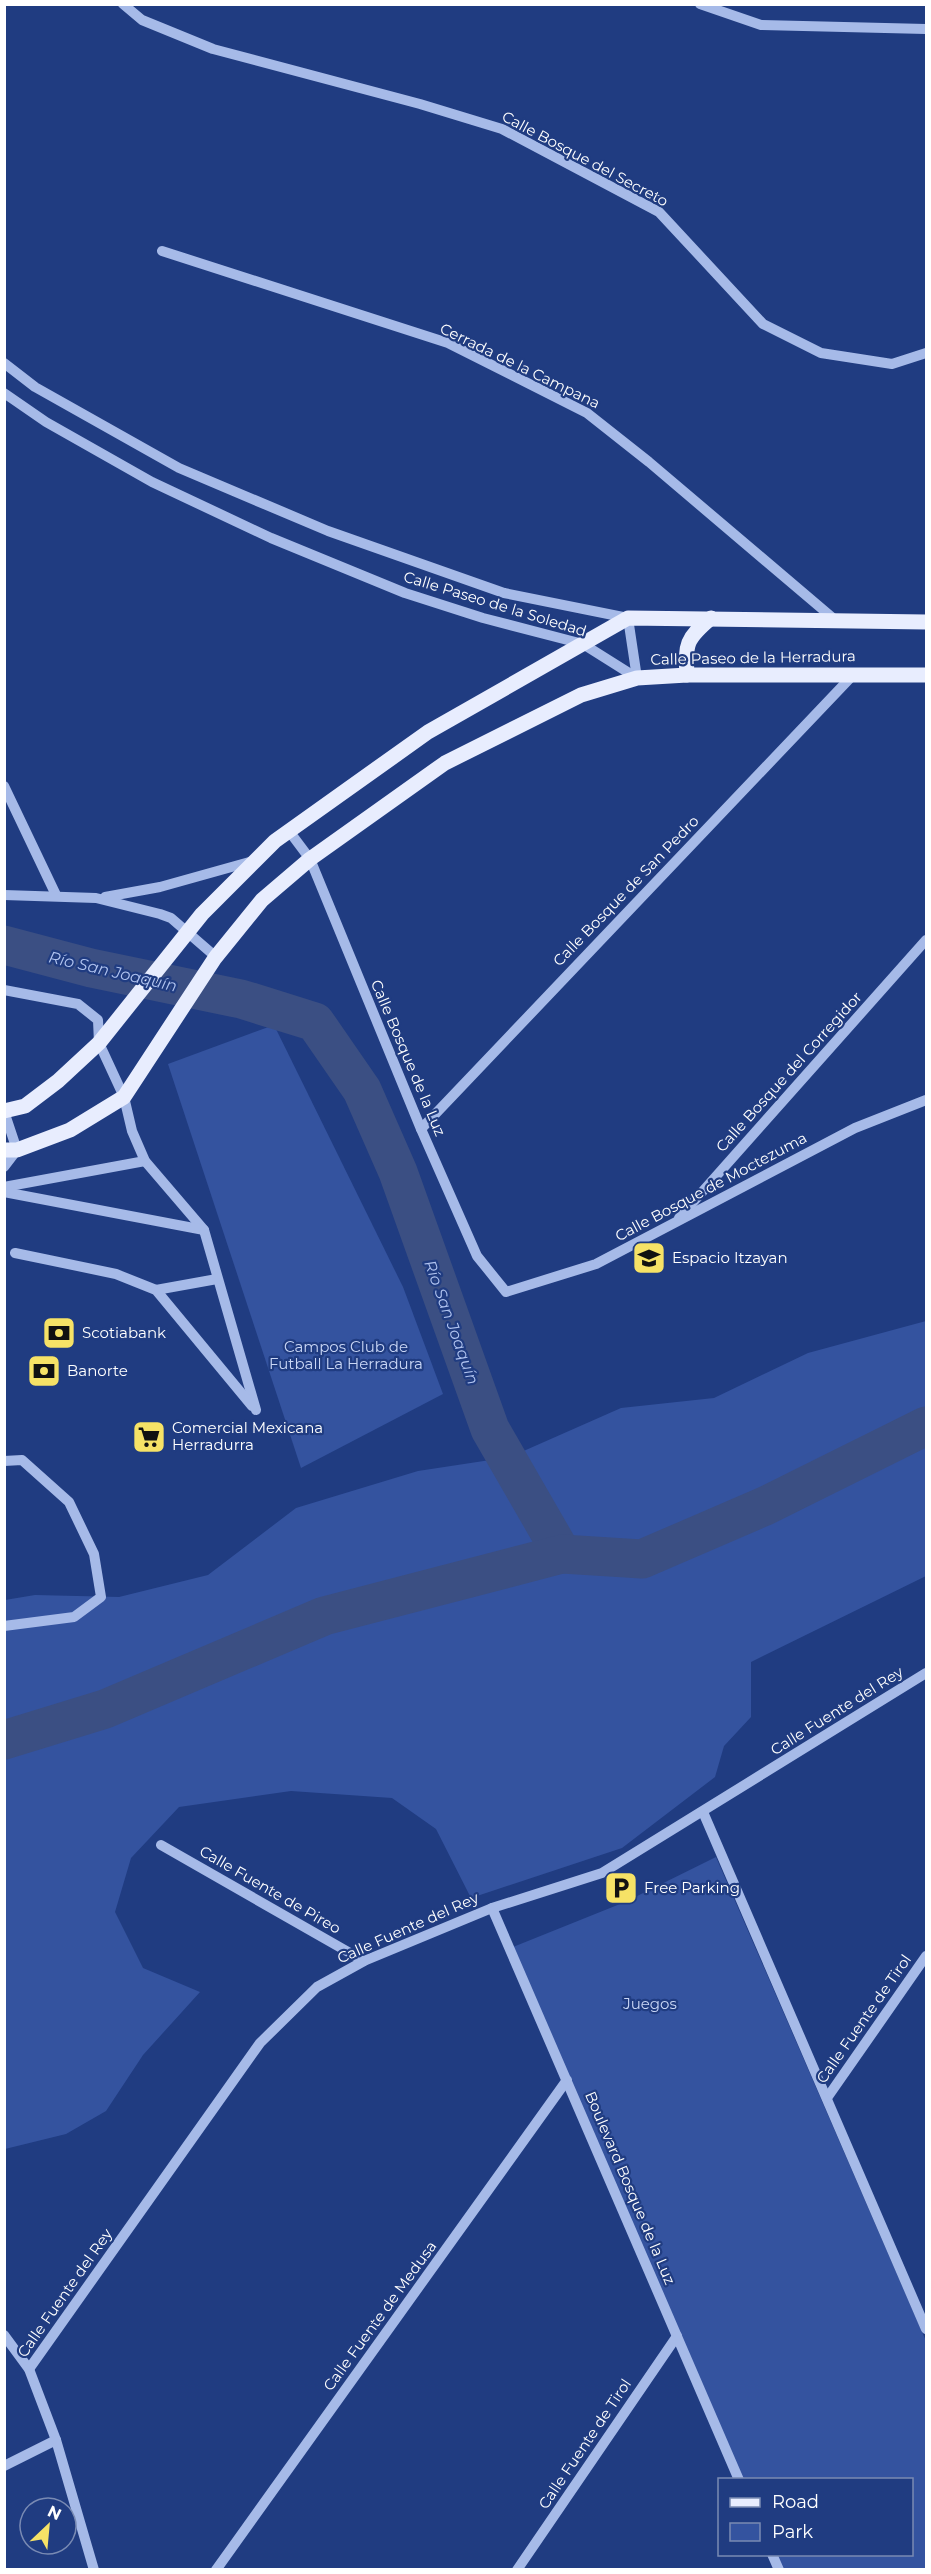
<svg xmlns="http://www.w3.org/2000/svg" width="931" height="2574" font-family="Montserrat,sans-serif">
  <rect width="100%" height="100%" fill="#203c81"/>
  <g fill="#34539f">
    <polygon points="274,1025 403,1287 443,1394 301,1468 168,1064"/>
    <polygon points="926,1321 926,1576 751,1662 751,1717 724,1746 715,1777 622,1848 471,1898 436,1829 392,1798 291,1791 179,1807 131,1858 115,1912 143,1968 200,1992 143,2055 106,2111 66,2134 5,2149 5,1600 35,1595 119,1597 208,1575 296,1508 418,1471 510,1457 621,1408 714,1398 808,1353"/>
    <polygon points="716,1857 926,2341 926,2569 782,2569 776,2555 912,2554 912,2480 743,2479 513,1947 625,1902"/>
  </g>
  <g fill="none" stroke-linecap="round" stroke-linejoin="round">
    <g stroke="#3b4f83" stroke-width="39">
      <polyline points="4,945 91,968 241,999 315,1022 362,1090 398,1172 490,1429 562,1554"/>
      <polyline points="4,1740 105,1709 324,1616 562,1554 642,1559 765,1506 926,1426"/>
    </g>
    <g stroke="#a6bae8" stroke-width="10">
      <polyline points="123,4 142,20 213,49 420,104 502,129 659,212 763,324 821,353 892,364 926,353"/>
      <polyline points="700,4 761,25 926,29"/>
      <polyline points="162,251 448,343 587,413 649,462 834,619"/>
      <polyline points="4,363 35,387 179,468 328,531 504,593 628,618 637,678"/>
      <polyline points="4,393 46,422 152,482 271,538 405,593 483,618 583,644 637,678"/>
      <polyline points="4,786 56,895"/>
      <polyline points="289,831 310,859 421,1129 477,1256 506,1292 596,1264 855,1128 926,1100"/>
      <polyline points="4,895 96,898 160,914 171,918 216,957"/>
      <polyline points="105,897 160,887 253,861"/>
      <polyline points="4,990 78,1004 98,1020 99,1043 124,1097 132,1131 145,1161 204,1230 256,1410"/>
      <polyline points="4,1111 17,1150 4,1167"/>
      <polyline points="421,1129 854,674"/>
      <polyline points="4,1187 145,1161"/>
      <polyline points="4,1192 204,1230"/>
      <polyline points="679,1218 926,940"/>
      <polyline points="15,1253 116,1274 156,1290 252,1406"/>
      <polyline points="156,1290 217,1279"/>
      <polyline points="4,1461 22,1460 69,1502 94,1554 101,1597 74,1617 4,1626"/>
      <polyline points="703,1812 926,2329"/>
      <polyline points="161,1845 364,1961"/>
      <polyline points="492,1908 739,2480"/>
      <polyline points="827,2098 926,1956"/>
      <polyline points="4,2335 29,2369 56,2440 94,2570"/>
      <polyline points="29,2369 260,2043 317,1987 364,1961 492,1908 602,1873 926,1673"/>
      <polyline points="4,2466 56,2440"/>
      <polyline points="772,2554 779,2570"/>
      <polyline points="216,2570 567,2080"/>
      <polyline points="517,2570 677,2336"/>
    </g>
    <g stroke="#e8edfe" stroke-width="15">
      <path d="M687 675C685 644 686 639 711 618"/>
      <polyline points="4,1111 25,1106 58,1081 99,1043 202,914 275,841 428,732 628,618 926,622"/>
      <polyline points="4,1150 17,1150 70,1130 124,1097 215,958 262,900 310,859 445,763 581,695 637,678 687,675 926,675"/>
    </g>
  </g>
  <defs>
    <g id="school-square" transform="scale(1.725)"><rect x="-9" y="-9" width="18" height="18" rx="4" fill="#f6e266" stroke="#203c81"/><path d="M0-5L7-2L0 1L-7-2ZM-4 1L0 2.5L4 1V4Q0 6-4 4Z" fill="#111"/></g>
    <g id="bank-square" transform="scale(1.725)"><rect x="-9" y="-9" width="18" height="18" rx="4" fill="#f6e266" stroke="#203c81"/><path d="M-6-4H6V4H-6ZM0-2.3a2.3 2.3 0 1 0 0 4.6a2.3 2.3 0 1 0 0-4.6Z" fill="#111"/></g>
    <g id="supermarket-square" transform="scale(1.725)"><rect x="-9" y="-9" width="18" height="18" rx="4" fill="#f6e266" stroke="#203c81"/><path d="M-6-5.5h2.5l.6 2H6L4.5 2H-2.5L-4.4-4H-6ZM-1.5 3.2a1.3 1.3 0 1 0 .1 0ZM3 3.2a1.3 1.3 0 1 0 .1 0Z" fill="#111"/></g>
    <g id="parking-square" transform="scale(1.725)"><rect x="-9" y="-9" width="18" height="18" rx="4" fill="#f6e266" stroke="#203c81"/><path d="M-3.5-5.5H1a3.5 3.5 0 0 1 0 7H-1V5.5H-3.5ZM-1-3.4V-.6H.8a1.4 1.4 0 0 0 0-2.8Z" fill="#111"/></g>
  </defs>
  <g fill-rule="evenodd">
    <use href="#school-square" x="649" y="1258"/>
    <use href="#bank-square" x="59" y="1333"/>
    <use href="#bank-square" x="44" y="1371"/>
    <use href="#supermarket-square" x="149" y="1437"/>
    <use href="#parking-square" x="621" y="1888"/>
  </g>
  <g text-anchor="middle" stroke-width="4.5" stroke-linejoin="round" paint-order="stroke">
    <g font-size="15" fill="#fff" stroke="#203c81">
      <text transform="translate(585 159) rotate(28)" y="5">Calle Bosque del Secreto</text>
      <text transform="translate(520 366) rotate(26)" y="5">Cerrada de la Campana</text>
      <text transform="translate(495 604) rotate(17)" y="5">Calle Paseo de la Soledad</text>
      <text transform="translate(753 658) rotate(-1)" y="5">Calle Paseo de la Herradura</text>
      <text transform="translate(626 891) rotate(-46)" y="5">Calle Bosque de San Pedro</text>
      <text transform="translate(408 1058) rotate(67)" y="5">Calle Bosque de la Luz</text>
      <text transform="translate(789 1072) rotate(-48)" y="5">Calle Bosque del Corregidor</text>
      <text transform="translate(711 1187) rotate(-28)" y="5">Calle Bosque de Moctezuma</text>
      <text transform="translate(837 1711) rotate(-32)" y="5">Calle Fuente del Rey</text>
      <text transform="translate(270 1890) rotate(30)" y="5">Calle Fuente de Pireo</text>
      <text transform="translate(408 1928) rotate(-24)" y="5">Calle Fuente del Rey</text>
      <text transform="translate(864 2019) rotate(-55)" y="5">Calle Fuente de Tirol</text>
      <text transform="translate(630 2188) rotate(67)" y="5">Boulevard Bosque de la Luz</text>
      <text transform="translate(65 2293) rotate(-55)" y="5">Calle Fuente del Rey</text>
      <text transform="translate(380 2316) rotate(-54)" y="5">Calle Fuente de Medusa</text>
      <text transform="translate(585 2444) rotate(-56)" y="5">Calle Fuente de Tirol</text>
    </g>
    <g font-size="15" fill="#fff" stroke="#203c81" text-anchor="start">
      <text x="672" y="1263">Espacio Itzayan</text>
      <text x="82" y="1338">Scotiabank</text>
      <text x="67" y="1376">Banorte</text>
      <text x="172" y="1433">Comercial Mexicana<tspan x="172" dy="17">Herradurra</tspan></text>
      <text x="644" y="1893">Free Parking</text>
    </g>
    <g font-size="15" fill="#cad7f6" stroke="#203c81">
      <text x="346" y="1352">Campos Club de<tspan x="346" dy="17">Futball La Herradura</tspan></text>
      <text x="650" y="2009">Juegos</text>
    </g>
    <g font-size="16" font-style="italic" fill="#b1c4f0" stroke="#203c81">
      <text transform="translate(113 971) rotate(13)" y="6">Río San Joaquín</text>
      <text transform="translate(452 1322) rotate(70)" y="6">Río San Joaquín</text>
    </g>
  </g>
  <rect width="931" height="2574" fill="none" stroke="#ffffff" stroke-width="12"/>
  <rect x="718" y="2478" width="195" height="78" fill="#203c81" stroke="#798ab3" stroke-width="1.5"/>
  <rect x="730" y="2498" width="30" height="9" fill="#e8edfe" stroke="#798ab3" stroke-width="1.5"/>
  <text x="772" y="2508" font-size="18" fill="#ffffff">Road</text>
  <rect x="730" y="2523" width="30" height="18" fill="#34539f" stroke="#798ab3" stroke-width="1.5"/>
  <text x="772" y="2538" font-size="18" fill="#ffffff">Park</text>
  <g transform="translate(48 2526) rotate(26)"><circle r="28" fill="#203c81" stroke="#798ab3" stroke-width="1.5"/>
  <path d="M0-4.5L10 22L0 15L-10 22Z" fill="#f6e266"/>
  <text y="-9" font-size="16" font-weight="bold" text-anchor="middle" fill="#ffffff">N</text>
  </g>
</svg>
